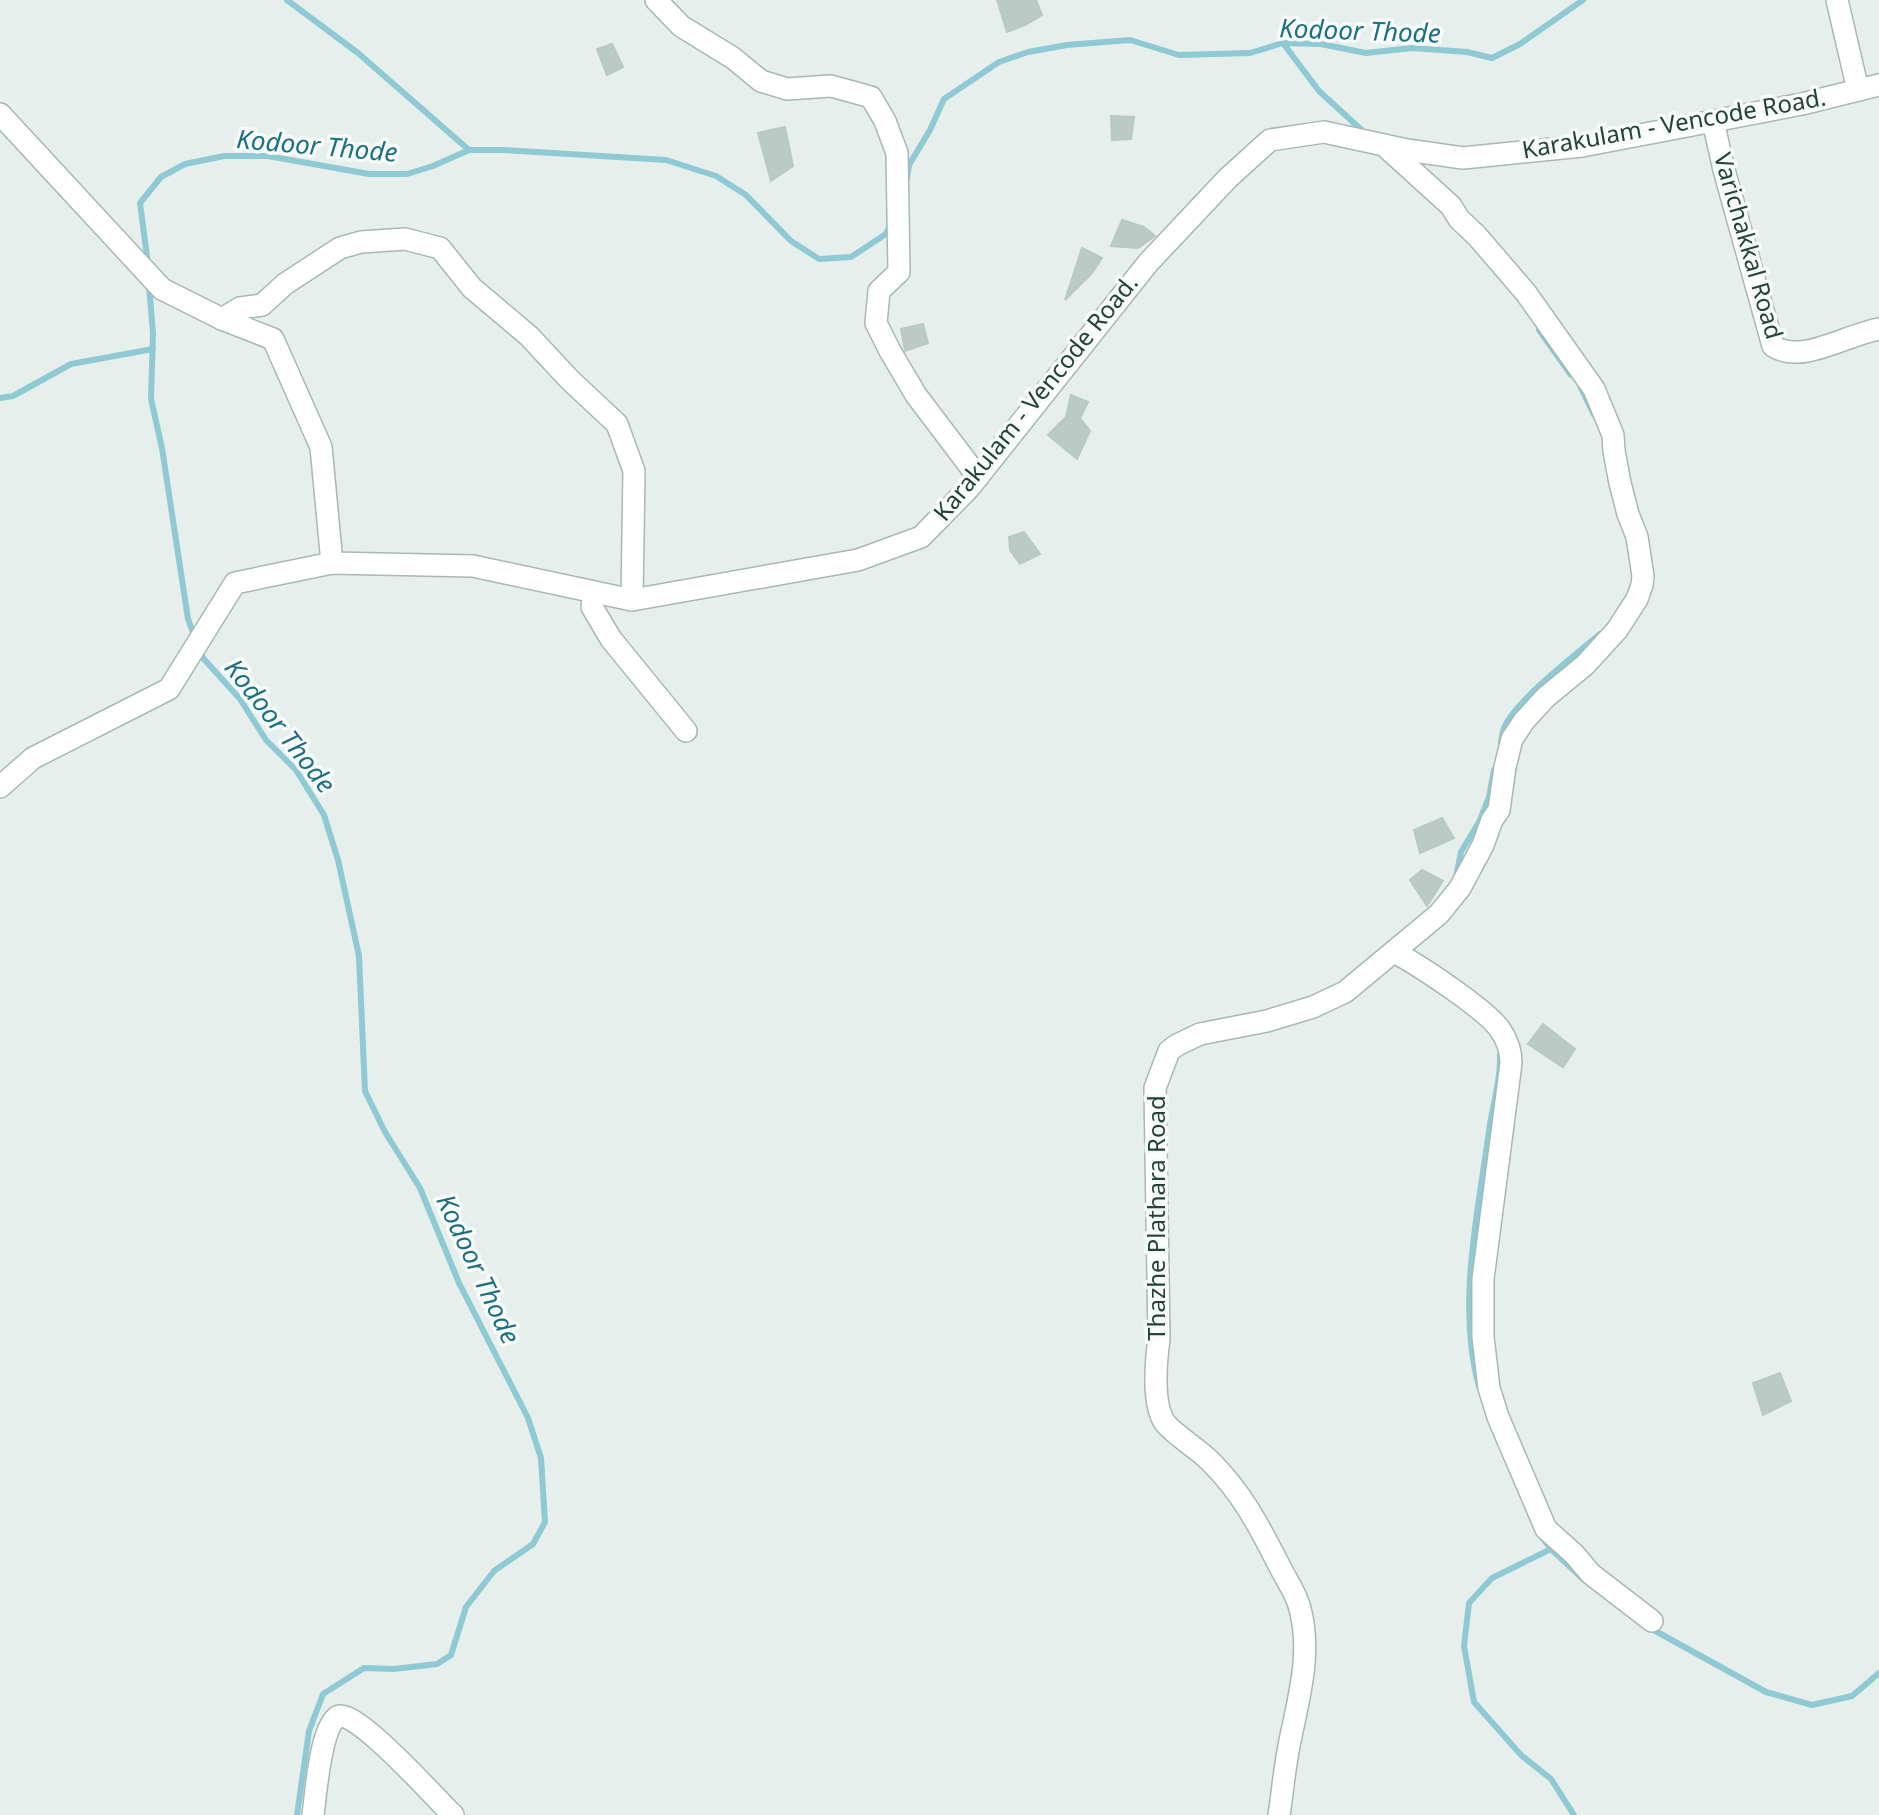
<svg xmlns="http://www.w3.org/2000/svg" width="1879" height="1815" font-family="'Noto Sans',sans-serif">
  <rect width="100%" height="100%" fill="#e6efeb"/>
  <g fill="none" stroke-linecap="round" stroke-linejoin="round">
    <g stroke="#8ec9d4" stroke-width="6">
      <polyline points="287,0 358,53 469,150"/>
      <polyline points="1283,43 1319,91 1366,134"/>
      <polyline points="907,178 909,165 930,130 944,99 999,62 1028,52 1067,45 1130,40 1179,55 1250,53 1283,43 1321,44 1366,53 1412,48 1467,52 1492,58 1520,44 1583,0"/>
      <polyline points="148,264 140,203 161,177 185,164 224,156 268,156 369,174 407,174 433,166 469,150 503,150 666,160 716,176 746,195 791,241 819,259 851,257 886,234 890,225"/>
      <polyline points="149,286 153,333 151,399 162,448 188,619 195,638"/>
      <polyline points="1539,330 1571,375"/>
      <polyline points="1580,386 1594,415"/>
      <polyline points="0,398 13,396 71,364 153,349"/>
      <polyline points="200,651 203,658 240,699 266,740 296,770 324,815 338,860 359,956 365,1091 385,1132 420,1188 459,1283 528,1418 541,1458 545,1522 533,1544 494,1571 466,1607 451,1655 437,1664 394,1669 364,1668 323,1694 309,1731 297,1815"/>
      <path d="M1501 743C1502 738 1502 731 1505 726 1517 700 1576 654 1600 634"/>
      <polyline points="1456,877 1461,852 1479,822 1489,797 1494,770"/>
      <path d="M1479 1387C1456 1304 1479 1208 1490 1124 1494 1101 1501 1078 1500 1055"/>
      <polyline points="1541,1536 1551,1549 1584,1580"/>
      <polyline points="1551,1549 1492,1578 1469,1603 1464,1646 1474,1702 1521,1755 1551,1779 1574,1815"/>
      <polyline points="1650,1628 1766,1692 1812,1705 1852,1696 1879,1673"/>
    </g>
  </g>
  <g fill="#bbcac4" stroke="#b8c9c2" stroke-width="2">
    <polygon points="997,0 1036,0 1042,15 1025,25 1007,32"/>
    <polygon points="612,44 623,67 607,75 597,49"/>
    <polygon points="1111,116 1134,117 1131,139 1112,140"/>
    <polygon points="785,127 793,166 771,181 758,133"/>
    <polygon points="1122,220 1144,227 1155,236 1138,248 1111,246"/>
    <polygon points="1082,248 1102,258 1092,273 1065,300"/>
    <polygon points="923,324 928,343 905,351 901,329"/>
    <polygon points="1071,395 1088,402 1080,418 1090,431 1077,459 1048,435 1066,417"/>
    <polygon points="1024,532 1040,554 1020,564 1010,550 1009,537"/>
    <polygon points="1442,818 1454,838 1420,853 1414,830"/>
    <polygon points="1422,870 1443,881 1427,906 1410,880"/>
    <polygon points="1543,1024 1575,1049 1563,1067 1528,1044"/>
    <polygon points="1780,1373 1791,1401 1763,1415 1753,1383"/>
  </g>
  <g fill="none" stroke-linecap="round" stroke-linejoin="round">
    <g stroke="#a8b8b2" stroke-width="24">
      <g id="street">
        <polyline points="656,0 681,26 733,58 761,81 787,89 831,86 871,97 885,121 897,153 899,272 879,291 876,323 890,351 916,395 978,477"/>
        <polyline points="1837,0 1858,90"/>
        <polyline points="0,114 162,289 222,319 273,339 321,447 332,563"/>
        <path d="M1713 121 1724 170 1773 346C1802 365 1847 334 1879 329"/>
        <polyline points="222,319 240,308 262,305 285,284 340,248 361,242 405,239 440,248 472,288 529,336 569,379 617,424 634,471 632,600"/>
        <polyline points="594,593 592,607 611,639 686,731"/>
        <polyline points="0,787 33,758 169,689 235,583 332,563 473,566 632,600 858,560 921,537 969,488 1148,263 1228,178 1270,140 1324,132 1407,150 1463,158 1582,146 1802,104 1879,85"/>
        <path d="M1394 952C1417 964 1489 1011 1501 1031 1507 1040 1511 1052 1511 1063L1483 1279V1337L1489 1388 1498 1417 1546 1529 1574 1554 1591 1574 1652 1621"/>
        <path d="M313 1815C316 1793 320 1730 337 1717 353 1705 437 1800 453 1815"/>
        <path d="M1279 1815C1283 1789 1285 1762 1291 1736 1300 1693 1312 1649 1299 1605 1295 1592 1286 1579 1280 1567 1259 1526 1243 1494 1210 1461 1197 1448 1176 1436 1165 1423 1152 1404 1156 1361 1159 1339L1155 1088 1169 1051 1177 1045 1200 1034 1267 1021 1313 1007 1345 992 1439 914 1460 888 1483 845 1492 820 1499 810 1505 767 1512 739 1524 721 1546 697 1585 665 1617 630 1637 599 1642 585 1643 576 1637 537 1628 514 1620 483 1614 451 1613 435 1594 389 1526 293 1477 236 1459 219 1451 206 1386 147"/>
      </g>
    </g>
    <use href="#street" stroke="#fff" stroke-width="21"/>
  </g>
  <g text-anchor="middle" stroke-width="7" stroke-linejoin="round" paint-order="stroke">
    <g font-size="24" fill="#24423a" stroke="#f7fbf9">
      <text transform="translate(1674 124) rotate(-10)" y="8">Karakulam - Vencode Road.</text>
      <text transform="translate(1748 246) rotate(74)" y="8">Varichakkal Road</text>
      <text transform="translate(1036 398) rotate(-51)" y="8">Karakulam - Vencode Road.</text>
      <text transform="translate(1157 1218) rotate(-90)" y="8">Thazhe Plathara Road</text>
    </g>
    <g font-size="26" font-style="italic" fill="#1c6f80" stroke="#f7fbf9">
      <text transform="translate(1360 31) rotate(2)" y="9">Kodoor Thode</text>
      <text transform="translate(317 146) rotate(5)" y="9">Kodoor Thode</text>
      <text transform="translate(280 726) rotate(52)" y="9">Kodoor Thode</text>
      <text transform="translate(478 1269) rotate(65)" y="9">Kodoor Thode</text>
    </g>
  </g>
</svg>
